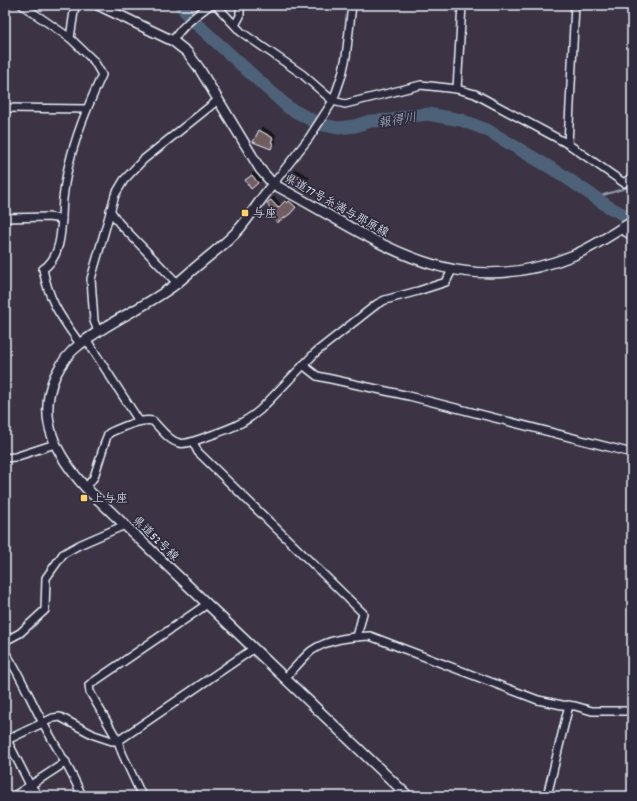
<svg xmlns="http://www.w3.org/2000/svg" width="637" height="801" font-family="Dekko,'Klee One',sans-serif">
  <defs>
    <filter id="shadow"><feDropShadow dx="3" dy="-3" stdDeviation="0" flood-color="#0009"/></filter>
  </defs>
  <rect width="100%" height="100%" fill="#3c3444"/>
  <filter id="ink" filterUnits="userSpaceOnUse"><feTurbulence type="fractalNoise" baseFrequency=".025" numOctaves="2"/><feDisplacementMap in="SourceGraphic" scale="8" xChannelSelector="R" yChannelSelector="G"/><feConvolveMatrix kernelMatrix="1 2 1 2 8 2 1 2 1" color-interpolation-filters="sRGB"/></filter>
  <g filter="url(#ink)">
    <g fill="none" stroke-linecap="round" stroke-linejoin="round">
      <polyline stroke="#8c9bac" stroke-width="2" points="594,198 632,186"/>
      <polyline stroke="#4e6279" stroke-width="13" points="181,5 189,17 259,81 289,108 319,124 338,128 355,126 370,121 392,120 403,117 428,114 461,120 487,130 561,174 609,207 632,219"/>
    </g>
    <g fill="#715c5f" stroke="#e8f1f8" filter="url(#shadow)">
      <polygon points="259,130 273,138 271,142 273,143 271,149 253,142"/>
      <polygon points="292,172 306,180 300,189 287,181"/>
      <polygon points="252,175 258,183 251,189 245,180"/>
      <polygon points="271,200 278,208 285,201 287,203 289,201 296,207 290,214 277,223 270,212 271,211 267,203"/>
    </g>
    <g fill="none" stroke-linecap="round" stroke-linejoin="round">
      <g stroke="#e8f1f8" stroke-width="10">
        <g id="minor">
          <path d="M22 5 70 38 94 61 102 75C84 114 67 156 63 199 61 221 64 256 43 269 49 302 61 317 80 344"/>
          <polyline points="216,5 241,32 302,74 333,101 345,104 421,85 457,89 475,94 568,144 624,183 632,177"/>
          <polyline points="235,25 240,16 240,5"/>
          <polyline points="70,38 75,5"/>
          <path d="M173 41C182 25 196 16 210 5"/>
          <polyline points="457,89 462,5"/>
          <polyline points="5,108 87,109"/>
          <polyline points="568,144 575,5"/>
          <polyline points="273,184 309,138 333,101 342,75 346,57 352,5"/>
          <polyline points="110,210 119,223 177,283"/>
          <polyline points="5,218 48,217 62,219"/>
          <polyline points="620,229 632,236"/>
          <polyline points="98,331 94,321 91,279 115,195 124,180 143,160 218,100"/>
          <polyline points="86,339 139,421"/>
          <polyline points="303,365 317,376 409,396 632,453"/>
          <polyline points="193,442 198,452 363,613 357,637"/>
          <polyline points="5,458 15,457 55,444"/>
          <path d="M86 488 94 477 106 439 108 434 111 432C122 427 142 418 153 421 160 428 169 441 179 443 185 445 194 441 200 439 223 431 241 426 260 410L316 352 377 304 385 300 418 291 446 282 452 270"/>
          <polyline points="5,641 20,633 45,610 46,578 63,554 79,545 125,525"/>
          <path d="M5 652C20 674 30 699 43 723 56 747 71 770 82 796"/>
          <path d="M285 678C294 669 302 659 311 651 328 639 350 637 370 636L538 700 562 705 575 706 592 711H632"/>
          <polyline points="5,736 30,785 39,796"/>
          <polyline points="5,741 53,718 60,717 94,735 112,741 118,741 253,649"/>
          <polyline points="14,796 66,762"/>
          <polyline points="142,796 122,753 118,741 90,692 89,685 203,607 206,603"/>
          <polyline points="547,796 569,705"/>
        </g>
      </g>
      <g stroke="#e8f1f8" stroke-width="12">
        <g id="major">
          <path d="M98 5 173 41 187 52 199 68 260 169 273 184C376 238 451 306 574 255 595 246 613 233 632 222"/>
          <path d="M273 184C261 198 252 214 240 228 229 241 215 251 202 262 193 269 185 277 176 284 146 307 109 321 79 345 68 353 61 364 55 376 36 420 57 456 86 488L408 796"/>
        </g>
      </g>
      <use href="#minor" stroke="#2f2a3d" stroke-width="7"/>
      <use href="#major" stroke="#2f2a3d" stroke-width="9"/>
    </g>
  </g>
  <g fill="#ffd166" stroke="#2f2a3d" stroke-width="1.5">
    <rect x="241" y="209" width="8" height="8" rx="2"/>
    <rect x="80" y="494" width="8" height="8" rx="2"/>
  </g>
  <g text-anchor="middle" stroke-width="3.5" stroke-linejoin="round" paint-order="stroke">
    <g font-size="12" fill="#e8f1f8" stroke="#2f2a3d">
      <text transform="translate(337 205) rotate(29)" y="4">県道77号糸満与那原線</text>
      <text transform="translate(156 538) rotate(44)" y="4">県道52号線</text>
    </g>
    <g font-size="12" fill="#e8f1f8" stroke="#2f2a3d" text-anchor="start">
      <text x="253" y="217">与座</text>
      <text x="92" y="502">上与座</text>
    </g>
    <g font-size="13" font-style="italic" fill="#aab8c5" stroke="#2f2a3d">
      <text transform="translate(397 119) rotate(-9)" y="5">報得川</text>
    </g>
  </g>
  <rect width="637" height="801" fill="none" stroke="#2f2a3d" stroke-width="20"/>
  <rect x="10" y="10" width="617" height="781" fill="none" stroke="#e8f1f8" stroke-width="1.5" filter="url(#ink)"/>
</svg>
